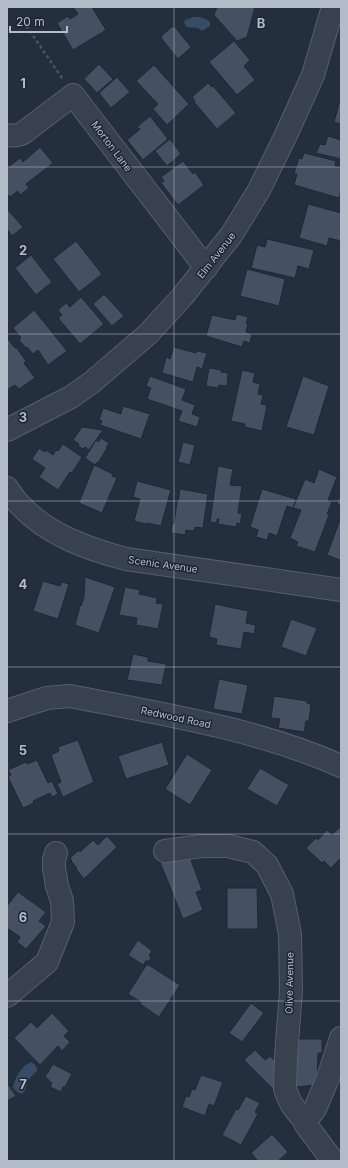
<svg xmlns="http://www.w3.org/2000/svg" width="348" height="1168" font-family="Inter,sans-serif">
  <rect width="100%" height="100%" fill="#242f3e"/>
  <g fill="#394c67">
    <path d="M194 17C199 17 206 18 210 22V26L202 31 198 28 187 27 184 23 185 20Z"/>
    <path d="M31 1062C35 1064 37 1067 37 1071 35 1073 32 1075 30 1078 26 1082 27 1085 25 1090 22 1097 16 1092 13 1087 16 1077 20 1067 31 1062Z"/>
  </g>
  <g fill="#455162" stroke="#1f2835">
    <polygon points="73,7 92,7 106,30 73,50 57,23 68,16 70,19 78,14"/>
    <polygon points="217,7 255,7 247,37 237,41 214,15"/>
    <polygon points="173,26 174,28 175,27 191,47 178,59 161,38 162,38 161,36"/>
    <polygon points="234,41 250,60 244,66 255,80 237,95 209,62"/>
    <polygon points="99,64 113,79 97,93 84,79"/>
    <polygon points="154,65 189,104 167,125 153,109 158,104 136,81"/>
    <polygon points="117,77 130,92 111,108 99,93"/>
    <polygon points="208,83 212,87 213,86 236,113 217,129 194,102 195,101 192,97"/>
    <polygon points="341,96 341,124 334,122"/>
    <polygon points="150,116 168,139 143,160 127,140 140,129 137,127"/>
    <polygon points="328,136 341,140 341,159 316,153 320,144 325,145"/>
    <polygon points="170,139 181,154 167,166 155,151"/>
    <polygon points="40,147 53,163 26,184 29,188 20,195 18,191 10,197 7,194 7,168 20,158 23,162"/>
    <polygon points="304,153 336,161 335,166 341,167 341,190 339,198 294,185 297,174 294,173 299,158 302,159"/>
    <polygon points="183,161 193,174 195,172 204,185 178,205 161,183 164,181 161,177"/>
    <polygon points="308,204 341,213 341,241 329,238 327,246 299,238"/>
    <polygon points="7,209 23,227 12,236 7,229"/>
    <polygon points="267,239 314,250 309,269 298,266 295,278 251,268 257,245 265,247"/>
    <polygon points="76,241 102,274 79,292 53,259"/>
    <polygon points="31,255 52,282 36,295 15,268"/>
    <polygon points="247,269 285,279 279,306 240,296"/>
    <polygon points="104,294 124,316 112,326 93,304"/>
    <polygon points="81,297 104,324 80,344 58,318 62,315 58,310 66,303 70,307"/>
    <polygon points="34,310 67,351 48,365 38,350 33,354 27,347 26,348 19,340 21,338 13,328"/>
    <polygon points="237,314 248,317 246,323 248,323 246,332 252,334 250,343 244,341 242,347 206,336 212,315 235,320"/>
    <polygon points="7,338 15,348 16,347 26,361 24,363 35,378 19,389 15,385 7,390"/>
    <polygon points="174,347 196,353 197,351 207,353 202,369 197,367 193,382 162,373 166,357 170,359"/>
    <polygon points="209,368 221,370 221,372 228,373 227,386 219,385 218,388 206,386"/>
    <polygon points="242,370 255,373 253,382 260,384 258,394 263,395 261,404 267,405 262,431 245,427 245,424 231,421"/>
    <polygon points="150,376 186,389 182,400 195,405 192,414 200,417 197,427 178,421 182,411 147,399 151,388 146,386"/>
    <polygon points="303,376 329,386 314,435 286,427"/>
    <polygon points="123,406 150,414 141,439 100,425 102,421 99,420 103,408 121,414"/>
    <polygon points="82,427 103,430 89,450 85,447 83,449 78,446 79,444 73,440"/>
    <polygon points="101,438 109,443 106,448 107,448 98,463 97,462 95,465 85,458 96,440 98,442"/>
    <polygon points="183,442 195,445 190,465 178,462"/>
    <polygon points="63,444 82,457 72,473 70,472 58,490 39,477 45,468 32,459 39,448 45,452 46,450 53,455 56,450 58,451"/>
    <polygon points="94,465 113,474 112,476 117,478 102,513 79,503"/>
    <polygon points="218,466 233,469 230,485 242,486 238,513 242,514 240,524 237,523 236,527 218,524 219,519 217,519 217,523 210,522"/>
    <polygon points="319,469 337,477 328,500 332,502 327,514 329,515 315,552 296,546 298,542 290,538 301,510 293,508 305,479 314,483"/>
    <polygon points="137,481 171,490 161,526 147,523 146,524 134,521 140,499 133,497"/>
    <polygon points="180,489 208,494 203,528 195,527 194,531 186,530 185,535 171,533 172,524 174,524 177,502 178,502"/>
    <polygon points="262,489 296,499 293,508 287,506 277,536 269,533 267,540 256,537 258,530 250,527"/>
    <polygon points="341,493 341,505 337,504"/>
    <polygon points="341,517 341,559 340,560 327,555"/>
    <polygon points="85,577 115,587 99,633 75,625 80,606 81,606 84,597"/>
    <polygon points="43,581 60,586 62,582 69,584 58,619 33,611"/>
    <polygon points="125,587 140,590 139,594 157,598 156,603 163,604 158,629 136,625 137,618 119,615"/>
    <polygon points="215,604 248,611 246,623 256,625 254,634 244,632 241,649 216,645 217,639 209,637"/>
    <polygon points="291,619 317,628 306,656 281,647"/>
    <polygon points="133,654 148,657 148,661 166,664 162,685 127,680"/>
    <polygon points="219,679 248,685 242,714 213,709"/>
    <polygon points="274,696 307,701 307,703 311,704 309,721 306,721 304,732 278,728 280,719 271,718"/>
    <polygon points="78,740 94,782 63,797 57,784 61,782 51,755 59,751 58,747"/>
    <polygon points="162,742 169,765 126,779 118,756"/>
    <polygon points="187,754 212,770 190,805 165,789"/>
    <polygon points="37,760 48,783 52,781 58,794 52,797 50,793 33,801 34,803 23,808 8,777 11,775 8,770 26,762 27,764"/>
    <polygon points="260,768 289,785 277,806 247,789"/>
    <polygon points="341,826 341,858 331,868 324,861 322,863 306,848 316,838 318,840 327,830 332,835"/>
    <polygon points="107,836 117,847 84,879 76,869 77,868 71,861 72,860 70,858 79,850 80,852 93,840 98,845"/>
    <polygon points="188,852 202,890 196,892 203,910 183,919 160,862"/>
    <polygon points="227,888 257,888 258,929 227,929"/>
    <polygon points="18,892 46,912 39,921 46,926 26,949 17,942 20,937 7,928 7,906"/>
    <polygon points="138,940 152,951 149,956 151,957 149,962 147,960 143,965 128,955"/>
    <polygon points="147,964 180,985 159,1017 140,1004 141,1002 128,994"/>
    <polygon points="251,1003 264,1013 242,1042 229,1033"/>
    <polygon points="52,1013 69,1031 64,1036 70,1042 62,1051 58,1046 40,1065 14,1038 31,1022 37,1028"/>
    <polygon points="299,1039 322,1039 322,1053 318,1053 317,1085 296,1087 293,1045"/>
    <polygon points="255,1050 265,1060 270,1056 283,1069 282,1080 273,1089 244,1060"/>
    <polygon points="53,1064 72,1074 65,1087 63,1087 61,1092 50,1087 52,1083 49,1081 49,1080 45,1077"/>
    <polygon points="201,1075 223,1082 214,1106 209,1104 205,1116 182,1107 186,1096 189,1097 192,1089 195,1090"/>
    <polygon points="7,1083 16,1096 7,1101"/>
    <polygon points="246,1096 260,1103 255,1112 258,1114 241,1145 222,1135 236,1109 238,1110"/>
    <polygon points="272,1134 288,1152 278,1161 258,1161 251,1153"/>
  </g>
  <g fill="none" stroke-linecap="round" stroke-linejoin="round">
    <g stroke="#565f6c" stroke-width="24">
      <g id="minor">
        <path d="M7 135C13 136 17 136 23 133L73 95 206 268"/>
        <polyline points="7,430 71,397 91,383 148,334 182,297 232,234 259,190 286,135 313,75 333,7"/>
        <path d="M7 488C11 494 15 500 20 505 48 535 88 549 126 559L341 590"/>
        <path d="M7 711 47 698 70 696C161 714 255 728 341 766"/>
        <polyline points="165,851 201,846 228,846 253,852 267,865 282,894 290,934 291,991 286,1056 285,1089 288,1097 292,1105 298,1113 302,1117 310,1115 315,1109 328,1078 341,1038"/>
        <polyline points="7,996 47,962 63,922 62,901 57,886 54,868 54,859 56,853"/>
        <polyline points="302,1117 306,1125 333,1161"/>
      </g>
    </g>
    <polyline stroke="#44595c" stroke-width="2.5" stroke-dasharray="3 3" stroke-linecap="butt" points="23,21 62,78"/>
    <use href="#minor" stroke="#38414e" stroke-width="22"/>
  </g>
  <path fill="none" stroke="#b4bcc9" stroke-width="1" stroke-opacity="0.55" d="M174 7V1161M7 167H341M7 334H341M7 501H341M7 667H341M7 834H341M7 1001H341"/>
  <g text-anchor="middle" stroke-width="3" stroke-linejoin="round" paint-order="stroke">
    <g font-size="10" fill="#b4bcc9" stroke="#1d2633">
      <text transform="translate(112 146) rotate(53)" y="4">Morton Lane</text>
      <text transform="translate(216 255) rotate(-52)" y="4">Elm Avenue</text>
      <text transform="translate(163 564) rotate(8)" y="4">Scenic Avenue</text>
      <text transform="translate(176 717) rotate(12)" y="4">Redwood Road</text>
      <text transform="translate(289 983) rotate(-89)" y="4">Olive Avenue</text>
    </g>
  </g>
  <g font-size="13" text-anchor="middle" font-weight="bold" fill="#b4bcc9" stroke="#1d2633" stroke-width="3" stroke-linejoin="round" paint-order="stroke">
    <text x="261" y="28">B</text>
    <text x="23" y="88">1</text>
    <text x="23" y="255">2</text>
    <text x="23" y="422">3</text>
    <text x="23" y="589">4</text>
    <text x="23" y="755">5</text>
    <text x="23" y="922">6</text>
    <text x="23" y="1089">7</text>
  </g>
  <rect width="348" height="1168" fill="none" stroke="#b4bcc9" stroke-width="16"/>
  <path d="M10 26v6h57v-6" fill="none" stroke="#b4bcc9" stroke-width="2"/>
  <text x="16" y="26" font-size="12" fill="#b4bcc9" stroke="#1d2633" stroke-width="3" paint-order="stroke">20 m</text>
</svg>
